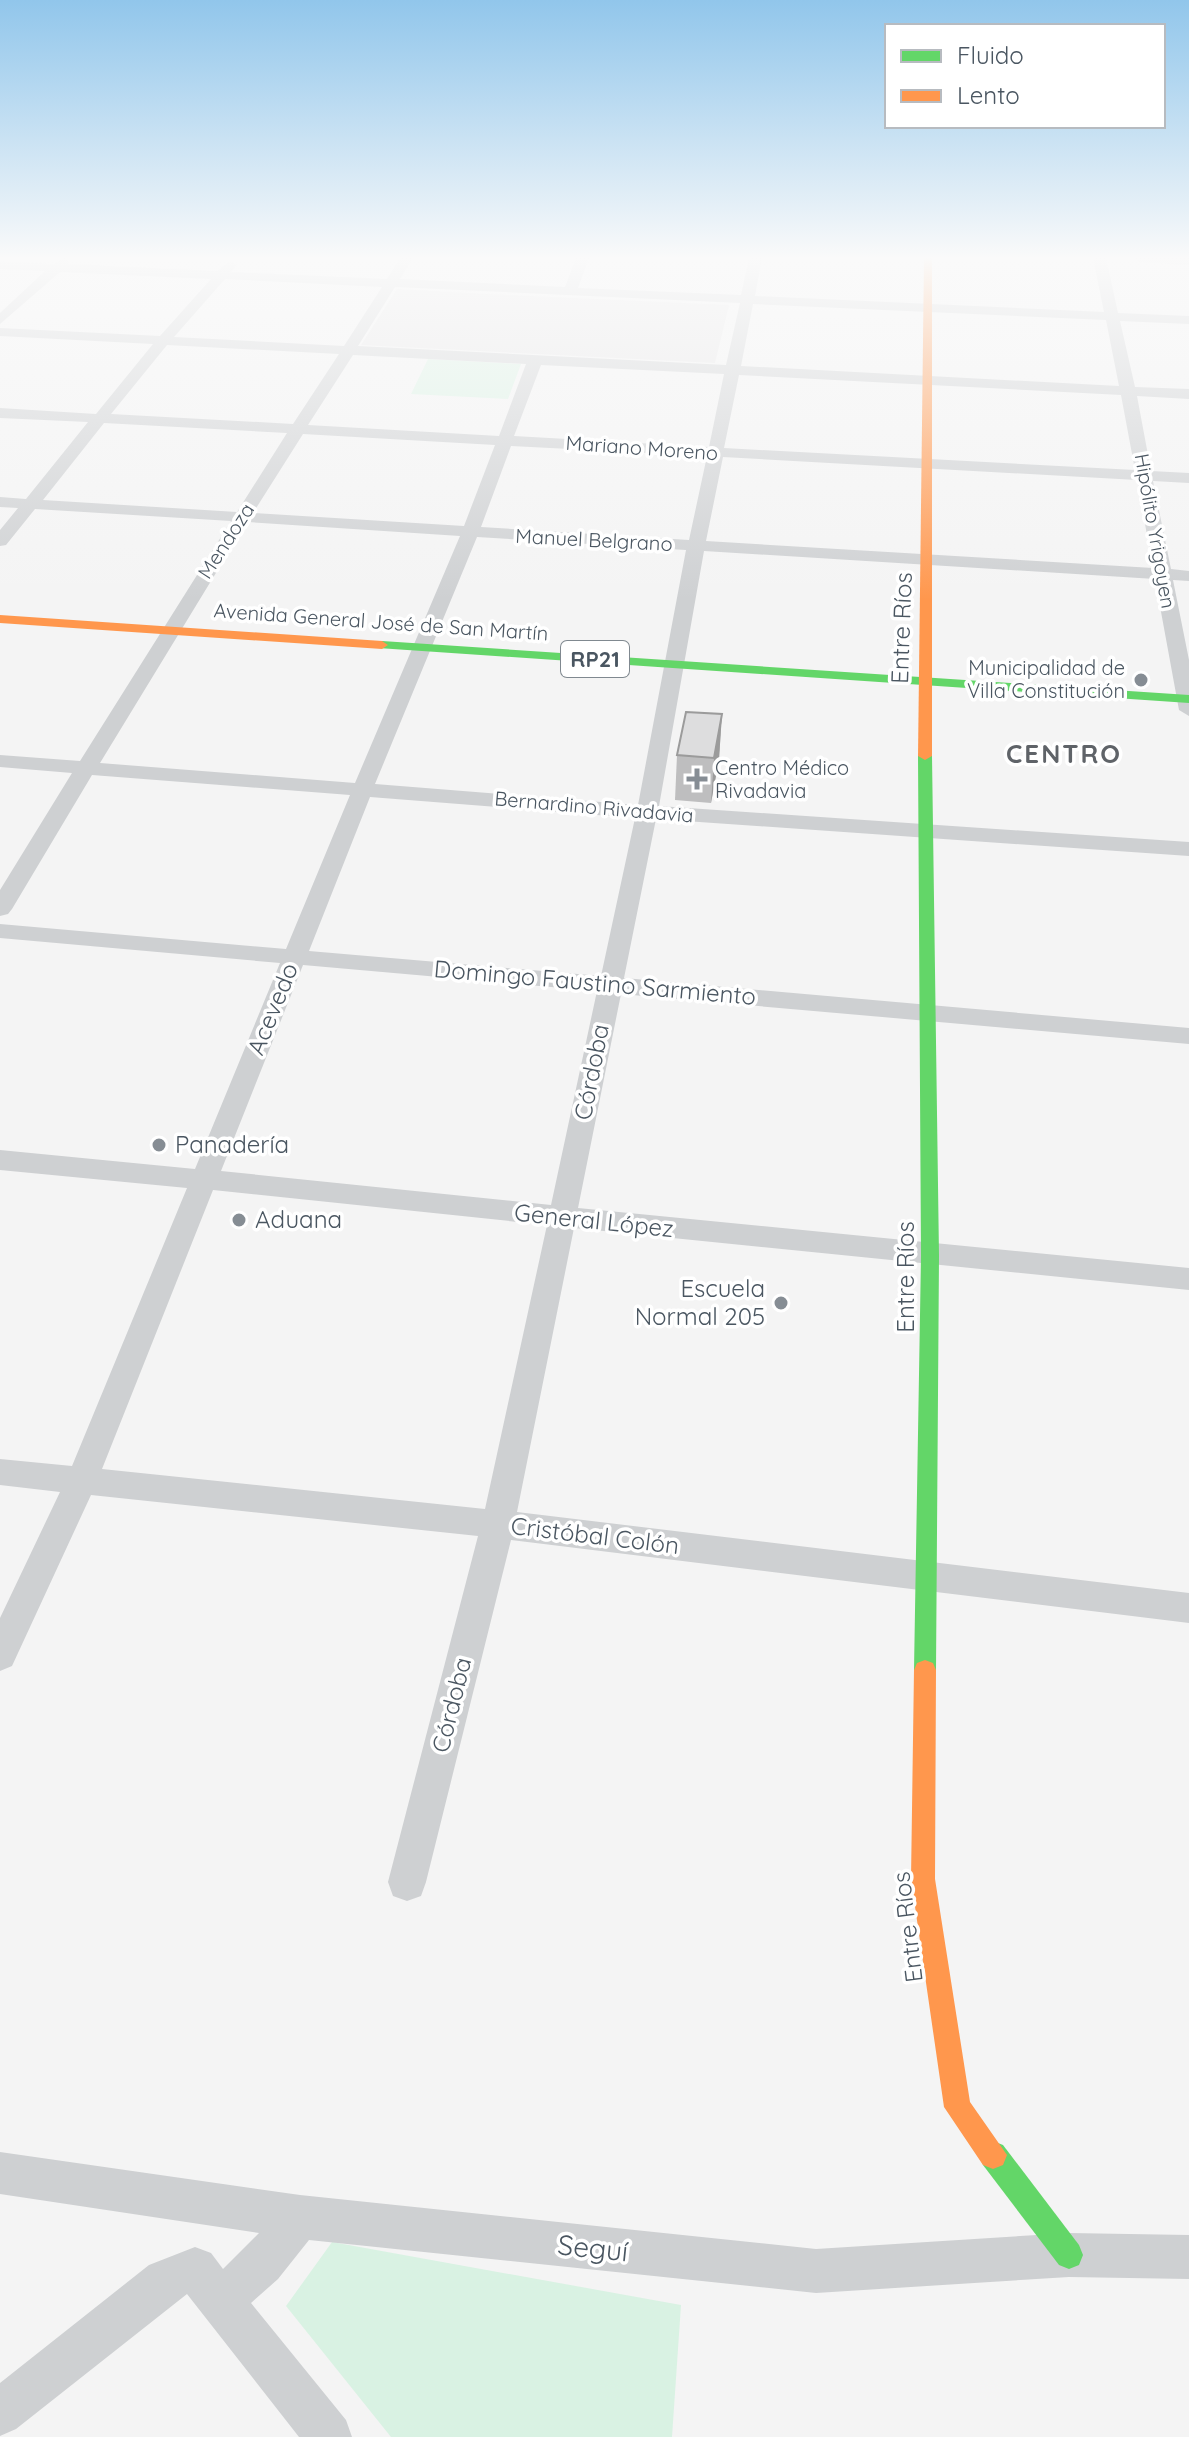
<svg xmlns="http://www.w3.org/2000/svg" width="1189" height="2437" font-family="Quicksand,sans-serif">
  <rect width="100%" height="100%" fill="#f4f4f4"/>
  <polygon fill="#e6e5e6" points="397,289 487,294 729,305 715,363 361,345"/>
  <g fill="#d9f2e3">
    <polygon points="428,359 521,364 508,399 411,394"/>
    <polygon points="332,2242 681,2305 672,2437 391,2437 286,2306"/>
  </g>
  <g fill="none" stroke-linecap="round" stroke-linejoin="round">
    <g fill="#ced0d2" fill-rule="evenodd">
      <path d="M64 258 70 262 68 264 217 271 230 261 237 265 231 272 387 279 400 258H413L400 279 565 287 576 258H589L578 288 741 295 749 258H762L755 296 1104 312 1093 258H1106L1118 313 1189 316V324L1120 321 1135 387 1189 389V399L1137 396 1151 471 1189 473V483L1153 481 1171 569 1189 571V581L1173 580 1189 660V716L1179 710 1155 579 704 551 659 806 1189 842V856L656 819 624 978 1189 1028V1044L621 994 578 1208 1189 1268V1290L574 1228 517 1512 1189 1593V1623L511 1540 426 1882 421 1896 407 1901 393 1896 388 1882 478 1536 91 1495 12 1666 0 1671V1618L60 1492 0 1485V1459L72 1466 187 1188 0 1170V1150L195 1169 280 963 0 938V924L286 949 350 795 92 775 12 909 8 914 0 916V890L72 773 0 767V755L80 761 231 521 35 509 6 545 0 546V530L18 508 0 507V497L26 499 88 422 0 418V408L96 414 153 344 0 336V328L160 336 211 279 60 272 0 324V313L45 271 0 269V261L54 264ZM225 279 382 287 344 346 174 337ZM395 287 740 303 726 365 358 346ZM753 304 1106 320 1119 386 741 366ZM167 345 339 354 293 424 111 414ZM353 355 526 364 499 436 308 425ZM541 365 724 374 709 447 514 436ZM739 375 1121 395 1135 470 724 448ZM104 423 287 433 237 512 43 500ZM303 434 495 445 464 526 253 513ZM511 446 707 456 689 540 481 527ZM723 457 1137 480 1153 568 706 541ZM247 522 460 536 355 783 100 763ZM477 537 686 550 638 805 375 784ZM370 797 635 818 601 976 309 951ZM303 965 597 991 551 1205 221 1171ZM213 1190 547 1225 485 1509 102 1469Z"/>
      <polygon points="1133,258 1189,258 1189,265 1139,262"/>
      <polygon points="0,2152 300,2195 816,2249 1069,2233 1189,2235 1189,2279 1069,2277 816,2293 309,2240 278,2279 251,2303 346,2420 352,2437 299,2437 187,2294 16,2429 0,2436 0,2383 149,2265 195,2247 211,2253 223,2269 259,2233 0,2194"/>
    </g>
    <g fill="#63d668" fill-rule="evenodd">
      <polygon points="382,641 1189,695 1189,703 378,648 378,642"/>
      <polygon points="925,752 932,756 939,1256 936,1670 933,1677 925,1680 917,1677 914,1670 921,1256 918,756"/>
      <polygon points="993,2141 1003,2145 1079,2245 1083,2255 1079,2265 1069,2269 1059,2265 983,2165 979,2155 983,2145"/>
    </g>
    <g fill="#ff974d" fill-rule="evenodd">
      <polygon points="924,258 932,258 932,756 925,760 918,756"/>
      <polygon points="0,615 382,641 388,645 382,649 0,623"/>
      <polygon points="925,1660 933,1663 936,1670 935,1879 970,2102 1007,2155 1003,2165 993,2169 983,2165 944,2107 911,1879 914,1670 917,1663"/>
    </g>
  </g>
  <polygon fill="#bebebf" points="722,714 719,759 711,803 675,800 677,755"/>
  <polygon fill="#9b9b9b" points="722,714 719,759 711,803 714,758"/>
  <polygon fill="#ddddde" stroke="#9b9b9b" stroke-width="2" points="686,712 722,714 714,758 677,755"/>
  <linearGradient id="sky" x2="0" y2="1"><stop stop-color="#91c6eb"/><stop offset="0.43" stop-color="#fafafa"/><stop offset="1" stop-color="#fafafa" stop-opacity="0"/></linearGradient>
  <rect width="1189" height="600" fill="url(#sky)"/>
  <g fill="#868d94" stroke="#fff" stroke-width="3">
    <circle cx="1141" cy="680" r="8"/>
    <path d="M693 767h8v8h8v8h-8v8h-8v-8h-8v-8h8z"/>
    <circle cx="159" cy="1145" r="8"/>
    <circle cx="239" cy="1220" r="8"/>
    <circle cx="781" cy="1303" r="8"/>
  </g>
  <g text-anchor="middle" stroke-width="7" stroke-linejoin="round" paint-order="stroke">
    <g font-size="20" fill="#4a5661" stroke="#fff">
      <text transform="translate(642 448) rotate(4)" y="7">Mariano Moreno</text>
      <text transform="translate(1155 531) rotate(80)" y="7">Hipólito Yrigoyen</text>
      <text transform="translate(594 540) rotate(3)" y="7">Manuel Belgrano</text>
      <text transform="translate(226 541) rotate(-57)" y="7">Mendoza</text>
      <text transform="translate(381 622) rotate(4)" y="7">Avenida General José de San Martín</text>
      <text transform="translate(594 807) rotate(5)" y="7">Bernardino Rivadavia</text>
    </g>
    <g font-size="20" fill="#4a5661" stroke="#fff" text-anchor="end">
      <text x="1125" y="675">Municipalidad de<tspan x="1125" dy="23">Villa Constitución</tspan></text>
      <text x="715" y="775" text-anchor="start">Centro Médico<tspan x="715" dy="23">Rivadavia</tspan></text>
    </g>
    <rect fill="#fff" stroke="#808990" stroke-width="2" x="561" y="641" width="68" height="36" rx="6"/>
    <g font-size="22" font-weight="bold" fill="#4a5661">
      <text x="595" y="667">RP21</text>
    </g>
    <g font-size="24" fill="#4a5661" stroke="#fff">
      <text transform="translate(902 628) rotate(-88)" y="8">Entre Ríos</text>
      <text transform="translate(595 983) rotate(5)" y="8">Domingo Faustino Sarmiento</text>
      <text transform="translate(273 1009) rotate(-68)" y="8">Acevedo</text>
      <text transform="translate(592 1072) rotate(-79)" y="8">Córdoba</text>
      <text transform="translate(594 1221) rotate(6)" y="8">General López</text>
      <text transform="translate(906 1277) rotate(-90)" y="8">Entre Ríos</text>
      <text transform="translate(595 1536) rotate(7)" y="8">Cristóbal Colón</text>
      <text transform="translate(452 1705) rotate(-76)" y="8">Córdoba</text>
      <text transform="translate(908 1927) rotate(-97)" y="8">Entre Ríos</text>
    </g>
    <g font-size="24" fill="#4a5661" stroke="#fff" text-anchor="start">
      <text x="175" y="1153">Panadería</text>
      <text x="255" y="1228">Aduana</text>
      <text x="765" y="1297" text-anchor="end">Escuela<tspan x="765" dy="28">Normal 205</tspan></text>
    </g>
    <g font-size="26" font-weight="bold" letter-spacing="2" fill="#5f6368" stroke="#fff">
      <text x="1064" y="763">CENTRO</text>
    </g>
    <g font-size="28" fill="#4a5661" stroke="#fff">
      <text transform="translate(593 2248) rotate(6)" y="10">Seguí</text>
    </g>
  </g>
  <rect x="885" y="24" width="280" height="104" fill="#ffffff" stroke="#b7bbc0" stroke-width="2"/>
  <rect x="901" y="50" width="40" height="12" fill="#63d668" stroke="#b7bbc0" stroke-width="2"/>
  <text x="957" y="64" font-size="24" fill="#4a5661">Fluido</text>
  <rect x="901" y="90" width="40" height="12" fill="#ff974d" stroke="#b7bbc0" stroke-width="2"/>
  <text x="957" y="104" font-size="24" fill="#4a5661">Lento</text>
</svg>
